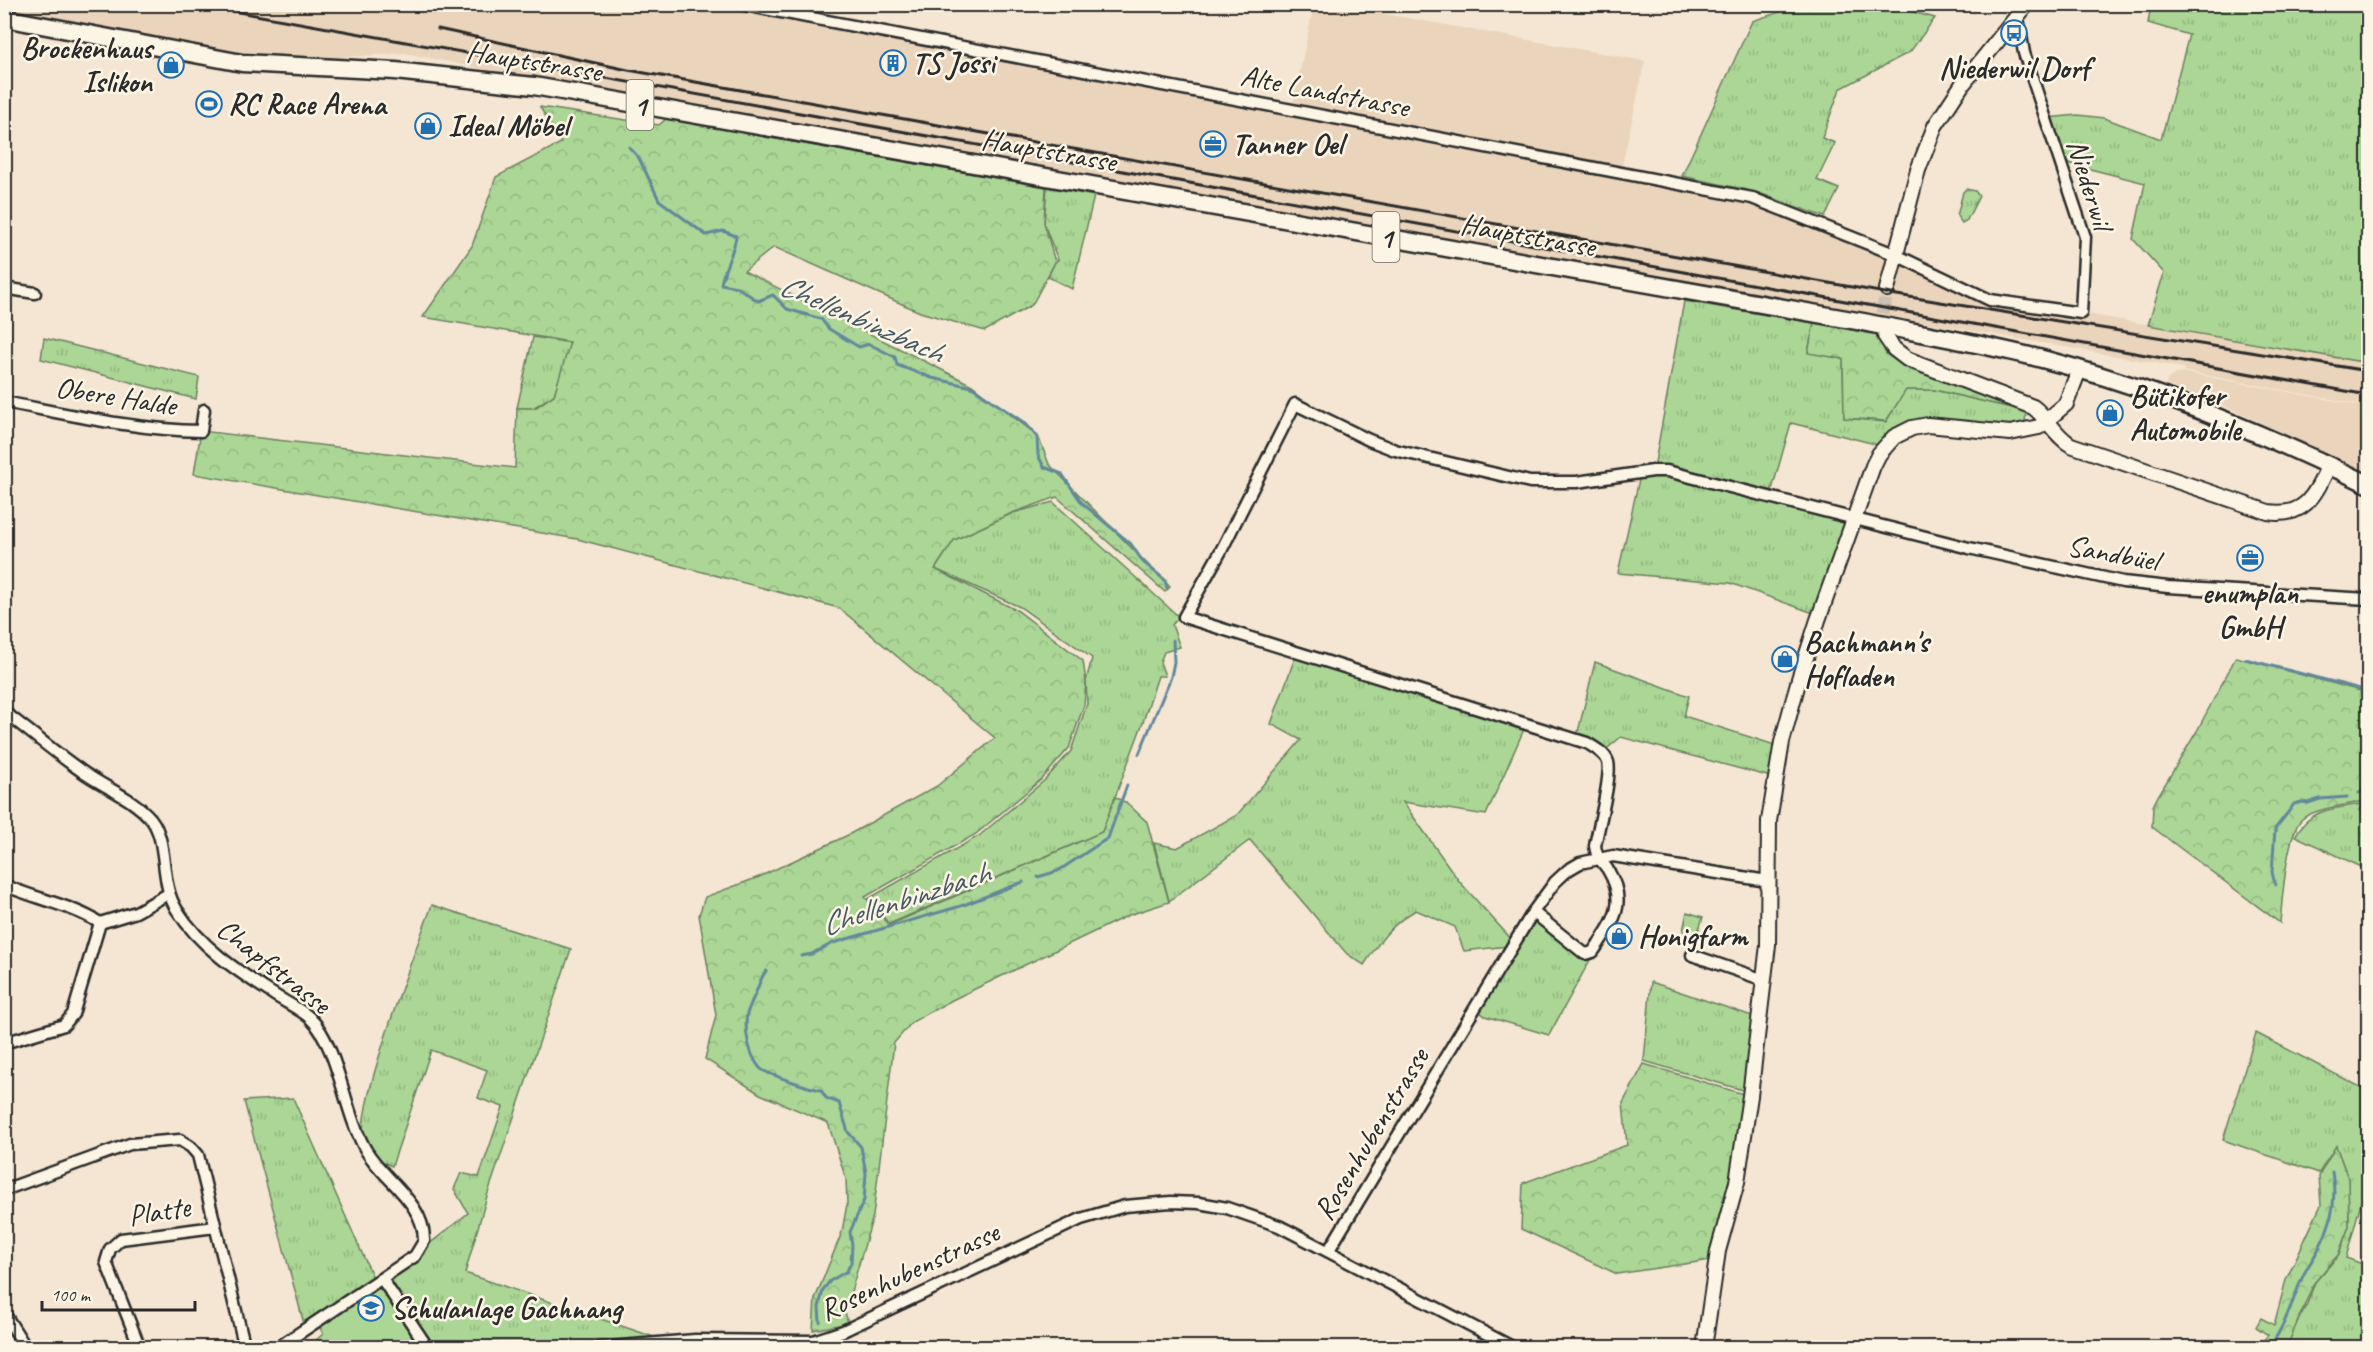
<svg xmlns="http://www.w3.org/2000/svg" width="2373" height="1352" font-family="Caveat,sans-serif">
  <defs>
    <pattern id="grass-tufts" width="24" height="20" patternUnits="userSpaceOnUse" patternTransform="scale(1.5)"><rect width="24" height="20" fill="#abd695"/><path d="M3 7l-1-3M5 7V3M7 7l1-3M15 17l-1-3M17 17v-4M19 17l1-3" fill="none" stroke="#93b881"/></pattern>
    <pattern id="forest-crowns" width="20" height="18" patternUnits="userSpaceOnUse" patternTransform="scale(1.5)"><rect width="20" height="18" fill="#abd695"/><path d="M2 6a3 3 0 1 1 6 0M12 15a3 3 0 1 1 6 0" fill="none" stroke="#93b881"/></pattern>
  </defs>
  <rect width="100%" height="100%" fill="#f4e6d2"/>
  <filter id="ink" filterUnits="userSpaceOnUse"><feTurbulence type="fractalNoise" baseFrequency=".0167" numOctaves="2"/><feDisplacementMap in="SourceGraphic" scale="12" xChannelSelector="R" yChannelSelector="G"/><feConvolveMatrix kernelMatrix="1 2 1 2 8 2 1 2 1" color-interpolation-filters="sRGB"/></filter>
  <g filter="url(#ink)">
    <g fill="#ead4bb">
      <polygon points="4,5 739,5 1292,108 1314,5 1335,5 1645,61 1622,166 1636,175 1752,198 1990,300 2081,313 2368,363 2368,406 2183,371 2184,368 483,69 405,53 316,59 247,54 73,24 5,8"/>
      <polygon points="2186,373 2368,407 2368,474 2266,425 2213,401 2166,385 2168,379 2176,374"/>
    </g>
    <g fill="url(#grass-tufts)" stroke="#6b8060" stroke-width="1.5">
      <polygon points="1782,4 1887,5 1935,18 1910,52 1840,89 1822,138 1835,143 1817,180 1839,189 1825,217 1756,192 1682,176 1752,21 1780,12"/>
      <polygon points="2151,5 2368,5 2368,363 2148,325 2164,273 2133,239 2145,183 2063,162 2047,118 2078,115 2104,118 2161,139 2189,35 2148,23"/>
      <polygon points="1047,187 1094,196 1072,289 1048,277 1055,262 1058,260 1044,224"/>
      <polygon points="1966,189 1975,191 1979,196 1967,220 1962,223 1957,216 1963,192"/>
      <polygon points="1684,301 1814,323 1808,352 1843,359 1844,418 1886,422 1905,390 1934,390 2007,407 2013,404 2021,407 2026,413 2025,422 2018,428 1933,420 1879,445 1791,423 1771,493 1654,468"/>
      <polygon points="533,337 571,343 554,395 533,408 517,408"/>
      <polygon points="44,338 199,377 196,399 41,359"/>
      <polygon points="1653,472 1849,521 1816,614 1730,583 1618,573 1640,475"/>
      <polygon points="1053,502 1179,617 1172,625 1180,647 1164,652 1160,662 1165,676 1158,676 1142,725 1102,832 889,924 868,899 979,836 1045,780 1071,751 1087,704 1086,681 1092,658 1020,607 935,569 954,540 1013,513"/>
      <path d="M1296 655 1525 727 1486 815 1403 802 1459 881 1513 941 1508 946 1464 951 1455 927 1416 910C1392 923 1379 942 1364 965L1347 954 1250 840 1169 901 1154 843 1177 848 1237 815 1301 740 1271 724Z"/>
      <polygon points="1595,662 1689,696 1684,716 1778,746 1771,777 1621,737 1604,751 1577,736"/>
      <path d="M2367 803 2359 810 2368 815V870L2295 836C2312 806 2336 809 2367 803Z"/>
      <path d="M432 905 571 949 487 1196 465 1273 657 1338 593 1342 565 1348 431 1347 391 1285 393 1273 468 1213 454 1189 461 1173 479 1177 503 1107 478 1098 487 1070 431 1050 392 1166C378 1161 369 1153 364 1138 355 1107 418 944 432 905Z"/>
      <polygon points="1687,912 1703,917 1697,935 1683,931"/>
      <polygon points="1534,915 1590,960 1549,1035 1485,1016 1477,1010"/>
      <polygon points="1651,982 1755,1017 1746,1091 1644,1061"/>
      <polygon points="2256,1033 2368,1091 2368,1176 2346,1258 2368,1266 2368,1347 2284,1347 2307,1304 2315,1282 2339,1255 2349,1225 2348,1178 2336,1146 2319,1173 2223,1140"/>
      <polygon points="293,1098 374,1280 304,1324 244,1101"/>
    </g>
    <g fill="url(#forest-crowns)" stroke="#6b8060" stroke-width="1.5">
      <polygon points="540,107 659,125 666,119 1046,187 1044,223 1055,262 1032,305 985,331 920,312 774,247 744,271 972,385 1038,436 1049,464 1170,587 1165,592 1057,497 1012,513 954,540 935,569 1018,611 1083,661 1086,681 1084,705 1069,748 1043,778 976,834 865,897 889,925 1102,832 1115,797 1127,803 1147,822 1169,902 1129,915 952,1000 912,1022 894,1043 873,1216 845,1312 848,1323 813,1330 815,1299 842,1232 847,1204 846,1179 828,1123 760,1094 705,1059 716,1015 699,915 705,897 759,877 848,835 937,786 995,738 839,608 577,539 194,474 201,431 515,468 517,408 535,408 554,395 570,342 423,317 472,246 496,177 561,143"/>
      <polygon points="1814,323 1878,335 1886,354 1909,369 2013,404 2007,407 1935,390 1906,390 1886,421 1844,418 1843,359 1808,353"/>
      <path d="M2236 657 2368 693V799L2365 801C2348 805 2315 808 2302 819 2287 832 2282 901 2280 923L2152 827 2153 806 2158 796 2197 731Z"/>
      <polygon points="1644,1064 1750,1096 1737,1182 1711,1260 1617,1274 1521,1229 1523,1183 1627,1145 1623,1103"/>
      <polygon points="2336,1146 2348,1178 2349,1226 2338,1255 2314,1283 2288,1344 2284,1347 2258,1347 2268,1335 2256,1327 2261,1318 2274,1325 2286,1280 2321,1205 2319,1176"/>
    </g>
    <polygon fill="#abd695" stroke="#6b8060" stroke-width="1.5" points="375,1289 382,1289 423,1347 321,1347 316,1340 323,1334 319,1325"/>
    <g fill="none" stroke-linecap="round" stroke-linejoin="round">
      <g stroke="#62889c" stroke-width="3">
        <path d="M629 147 639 158 659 200 706 235 723 231 736 236C734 253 724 267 721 284L737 287 758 301 773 295 787 309 821 319 829 329 859 347 869 344 895 357 897 365 932 378 972 387 1026 424 1037 437 1038 455 1044 467 1062 474 1082 503 1131 544 1143 562 1165 580 1167 588"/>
        <polyline points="2245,659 2368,691"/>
        <polyline points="1139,754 1171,677 1174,662 1173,640"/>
        <polyline points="2359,793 2368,788"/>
        <polyline points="1038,877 1058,871 1108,838 1127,785"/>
        <polyline points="2275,885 2272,872 2275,829 2289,811 2294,804 2302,802 2308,803 2320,799 2347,797"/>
        <polyline points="801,956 812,954 833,943 961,906 1023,882"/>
        <path d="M766 971C761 977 759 985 756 992 753 999 749 1007 747 1014 744 1031 749 1055 760 1068 763 1073 813 1089 821 1090L826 1098 839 1103 848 1132 861 1147 866 1173 864 1200 850 1232 852 1245 851 1263 847 1271 830 1281 823 1290 819 1307 820 1322"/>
        <polyline points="824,1346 826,1348"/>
        <path d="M2269 1348C2287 1323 2291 1303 2303 1276 2307 1267 2314 1258 2319 1248 2332 1224 2337 1198 2332 1172"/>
      </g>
      <polyline stroke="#ccc1b1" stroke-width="14" stroke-dasharray="14 7" stroke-linecap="butt" points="1885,334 1882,318 1887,289"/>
      <g stroke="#2b2b2b" stroke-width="15">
        <g id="minor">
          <polyline points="739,4 1752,198 1894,254 1990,300 2081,313 2085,237 2024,53 2018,18"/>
          <polyline points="4,288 35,293"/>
          <path d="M4 402C68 414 135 430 201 431L204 410"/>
          <path d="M4 712C30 731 54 752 80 770 103 787 132 797 151 819 169 842 159 883 177 910 201 948 239 972 276 996 287 1003 300 1009 310 1018 339 1046 344 1115 367 1152 385 1181 425 1203 424 1241L415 1256 277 1348"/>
          <path d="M4 885C36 899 71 905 100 923"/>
          <path d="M1533 912 1585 954 1593 952C1612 923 1629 905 1608 870 1602 860 1597 860 1595 846 1598 829 1612 776 1608 762 1605 753 1595 748 1587 743L1184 617 1222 549 1295 404 1369 440 1395 450 1530 482H1577L1653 471H1667L1969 548 2123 582 2168 587 2368 599"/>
          <polyline points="1692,955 1764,980"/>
          <polyline points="4,1043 64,1025 73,1014 100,923 136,912 168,894"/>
          <polyline points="4,1190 130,1144 180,1140 191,1147 198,1155 245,1348"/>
          <polyline points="1329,1250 1533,912 1555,882 1568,870 1580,863 1613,856 1767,881"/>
          <polyline points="382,1279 428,1348"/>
          <polyline points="4,1313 26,1348"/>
          <polyline points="140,1348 106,1262 110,1249 121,1239 215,1227"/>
          <polyline points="596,1348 695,1340 813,1341 843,1331 1081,1219 1125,1206 1171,1202 1199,1203 1227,1208 1279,1226 1514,1348"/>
        </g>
      </g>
      <g stroke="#2b2b2b" stroke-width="18">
        <g id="tertiary">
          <polyline points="1887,289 1918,170 1935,126 1962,85 2027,4"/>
          <path d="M1885 336 1894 349 1907 359 2033 407C2048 418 2055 436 2071 445L2268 512C2306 518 2315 494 2329 465"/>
          <polyline points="1704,1348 1718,1251 1737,1182 1750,1096 1768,945 1769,821 1782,742 1799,679 1818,620 1873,466 1879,454 1894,437 1912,428 1928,425 2010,433 2039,427 2066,404 2079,370"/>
        </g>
      </g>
      <g stroke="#2b2b2b" stroke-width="21">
        <path id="primary" d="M4 18 242 63 395 71 534 86 1863 322C1924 334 1985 344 2046 360 2157 389 2265 434 2368 484"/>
      </g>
      <use href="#minor" stroke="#fcf5e5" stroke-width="10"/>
      <use href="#tertiary" stroke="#fcf5e5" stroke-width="14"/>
      <use href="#primary" stroke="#fcf5e5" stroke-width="16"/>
      <g stroke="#2b2b2b" stroke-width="3">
        <polyline points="194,4 2368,395"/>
        <polyline points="438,29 628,70 1897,295 2368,371"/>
      </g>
    </g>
  </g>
  <defs>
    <g id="bus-ring" transform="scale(1.35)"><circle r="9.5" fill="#fcf5e5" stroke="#1f6fb2" stroke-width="1.5"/><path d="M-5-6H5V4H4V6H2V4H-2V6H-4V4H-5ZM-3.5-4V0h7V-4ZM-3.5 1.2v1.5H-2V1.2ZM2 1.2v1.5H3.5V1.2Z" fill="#1f6fb2"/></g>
    <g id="building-ring" transform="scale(1.35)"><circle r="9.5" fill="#fcf5e5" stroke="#1f6fb2" stroke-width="1.5"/><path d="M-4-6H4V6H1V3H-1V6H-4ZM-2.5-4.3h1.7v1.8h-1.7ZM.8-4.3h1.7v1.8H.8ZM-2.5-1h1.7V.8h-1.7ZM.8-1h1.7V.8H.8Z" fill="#1f6fb2"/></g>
    <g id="shop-ring" transform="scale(1.35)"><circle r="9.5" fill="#fcf5e5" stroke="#1f6fb2" stroke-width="1.5"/><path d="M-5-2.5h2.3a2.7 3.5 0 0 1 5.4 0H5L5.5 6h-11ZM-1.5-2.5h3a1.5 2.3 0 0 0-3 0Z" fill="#1f6fb2"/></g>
    <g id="stadium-ring" transform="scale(1.35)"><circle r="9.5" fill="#fcf5e5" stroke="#1f6fb2" stroke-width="1.5"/><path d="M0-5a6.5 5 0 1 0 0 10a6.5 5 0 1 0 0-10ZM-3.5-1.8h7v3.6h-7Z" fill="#1f6fb2"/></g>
    <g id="office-ring" transform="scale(1.35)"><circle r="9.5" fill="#fcf5e5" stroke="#1f6fb2" stroke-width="1.5"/><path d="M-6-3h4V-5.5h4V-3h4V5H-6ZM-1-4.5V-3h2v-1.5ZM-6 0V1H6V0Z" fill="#1f6fb2"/></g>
    <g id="school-ring" transform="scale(1.35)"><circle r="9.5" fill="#fcf5e5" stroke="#1f6fb2" stroke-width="1.5"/><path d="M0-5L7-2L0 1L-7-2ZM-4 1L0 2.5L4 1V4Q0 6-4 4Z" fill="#1f6fb2"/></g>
  </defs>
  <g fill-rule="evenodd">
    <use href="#bus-ring" x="2014" y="33"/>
    <use href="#building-ring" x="893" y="63"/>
    <use href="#shop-ring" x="171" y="65"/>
    <use href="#stadium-ring" x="209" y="104"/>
    <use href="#shop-ring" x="428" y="126"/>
    <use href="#office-ring" x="1213" y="144"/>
    <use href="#shop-ring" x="2110" y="413"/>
    <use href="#office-ring" x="2250" y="558"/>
    <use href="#shop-ring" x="1785" y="659"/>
    <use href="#shop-ring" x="1619" y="936"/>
    <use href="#school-ring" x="371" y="1308"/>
  </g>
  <g text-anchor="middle" stroke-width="5" stroke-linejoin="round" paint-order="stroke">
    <g fill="#fcf5e5" stroke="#6a6863" stroke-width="1.5">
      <rect x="626.5" y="80" width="27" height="50" rx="4.5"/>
      <rect x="1372.5" y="212" width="27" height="50" rx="4.5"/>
    </g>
    <g font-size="28" font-weight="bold" fill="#2b2b2b">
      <text x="640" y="115">1</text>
      <text x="1386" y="247">1</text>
    </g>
    <g font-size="30" font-weight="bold" fill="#2b2b2b" stroke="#fcf5e5" text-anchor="start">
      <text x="152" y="58" text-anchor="end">Brockenhaus<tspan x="152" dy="34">Islikon</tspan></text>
      <text x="912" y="73">TS Jossi</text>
      <text x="2014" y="78" text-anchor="middle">Niederwil Dorf</text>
      <text x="228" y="114">RC Race Arena</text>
      <text x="448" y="136">Ideal Möbel</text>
      <text x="1232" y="154">Tanner Oel</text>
      <text x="2130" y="406">Bütikofer<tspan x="2130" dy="34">Automobile</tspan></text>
      <text x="2250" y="603" text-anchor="middle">enumplan<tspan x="2250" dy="34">GmbH</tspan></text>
      <text x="1804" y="652">Bachmann's<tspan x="1804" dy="34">Hofladen</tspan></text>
      <text x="1638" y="946">Honigfarm</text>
      <text x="391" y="1318">Schulanlage Gachnang</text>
    </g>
    <g font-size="30" fill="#2b2b2b" stroke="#fcf5e5">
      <text transform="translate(534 61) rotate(9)" y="10">Hauptstrasse</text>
      <text transform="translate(1325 91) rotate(11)" y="10">Alte Landstrasse</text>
      <text transform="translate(1049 150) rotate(10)" y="10">Hauptstrasse</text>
      <text transform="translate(2090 184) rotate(73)" y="10">Niederwil</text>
      <text transform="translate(1528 235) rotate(10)" y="10">Hauptstrasse</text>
      <text transform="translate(116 396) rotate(9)" y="10">Obere Halde</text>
      <text transform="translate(2113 553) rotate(10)" y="10">Sandbüel</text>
      <text transform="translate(274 966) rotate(38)" y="10">Chapfstrasse</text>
      <text transform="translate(1371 1134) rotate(-59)" y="10">Rosenhubenstrasse</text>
      <text transform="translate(159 1211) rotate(-9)" y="10">Platte</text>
      <text transform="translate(909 1271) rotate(-25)" y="10">Rosenhubenstrasse</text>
    </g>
    <g font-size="32" font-style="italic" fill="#475a64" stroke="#fcf5e5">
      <text transform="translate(862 318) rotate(24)" y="11">Chellenbinzbach</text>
      <text transform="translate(905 898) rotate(-18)" y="11">Chellenbinzbach</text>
    </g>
  </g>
  <rect width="2373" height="1352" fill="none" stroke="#fcf5e5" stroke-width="24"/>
  <rect x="12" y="12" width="2349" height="1328" fill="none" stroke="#2b2b2b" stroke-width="2" filter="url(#ink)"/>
  <path d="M42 1301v9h153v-9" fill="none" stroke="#2b2b2b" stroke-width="3"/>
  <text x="51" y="1301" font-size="18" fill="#2b2b2b" stroke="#fcf5e5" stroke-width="4.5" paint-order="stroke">100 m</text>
</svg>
